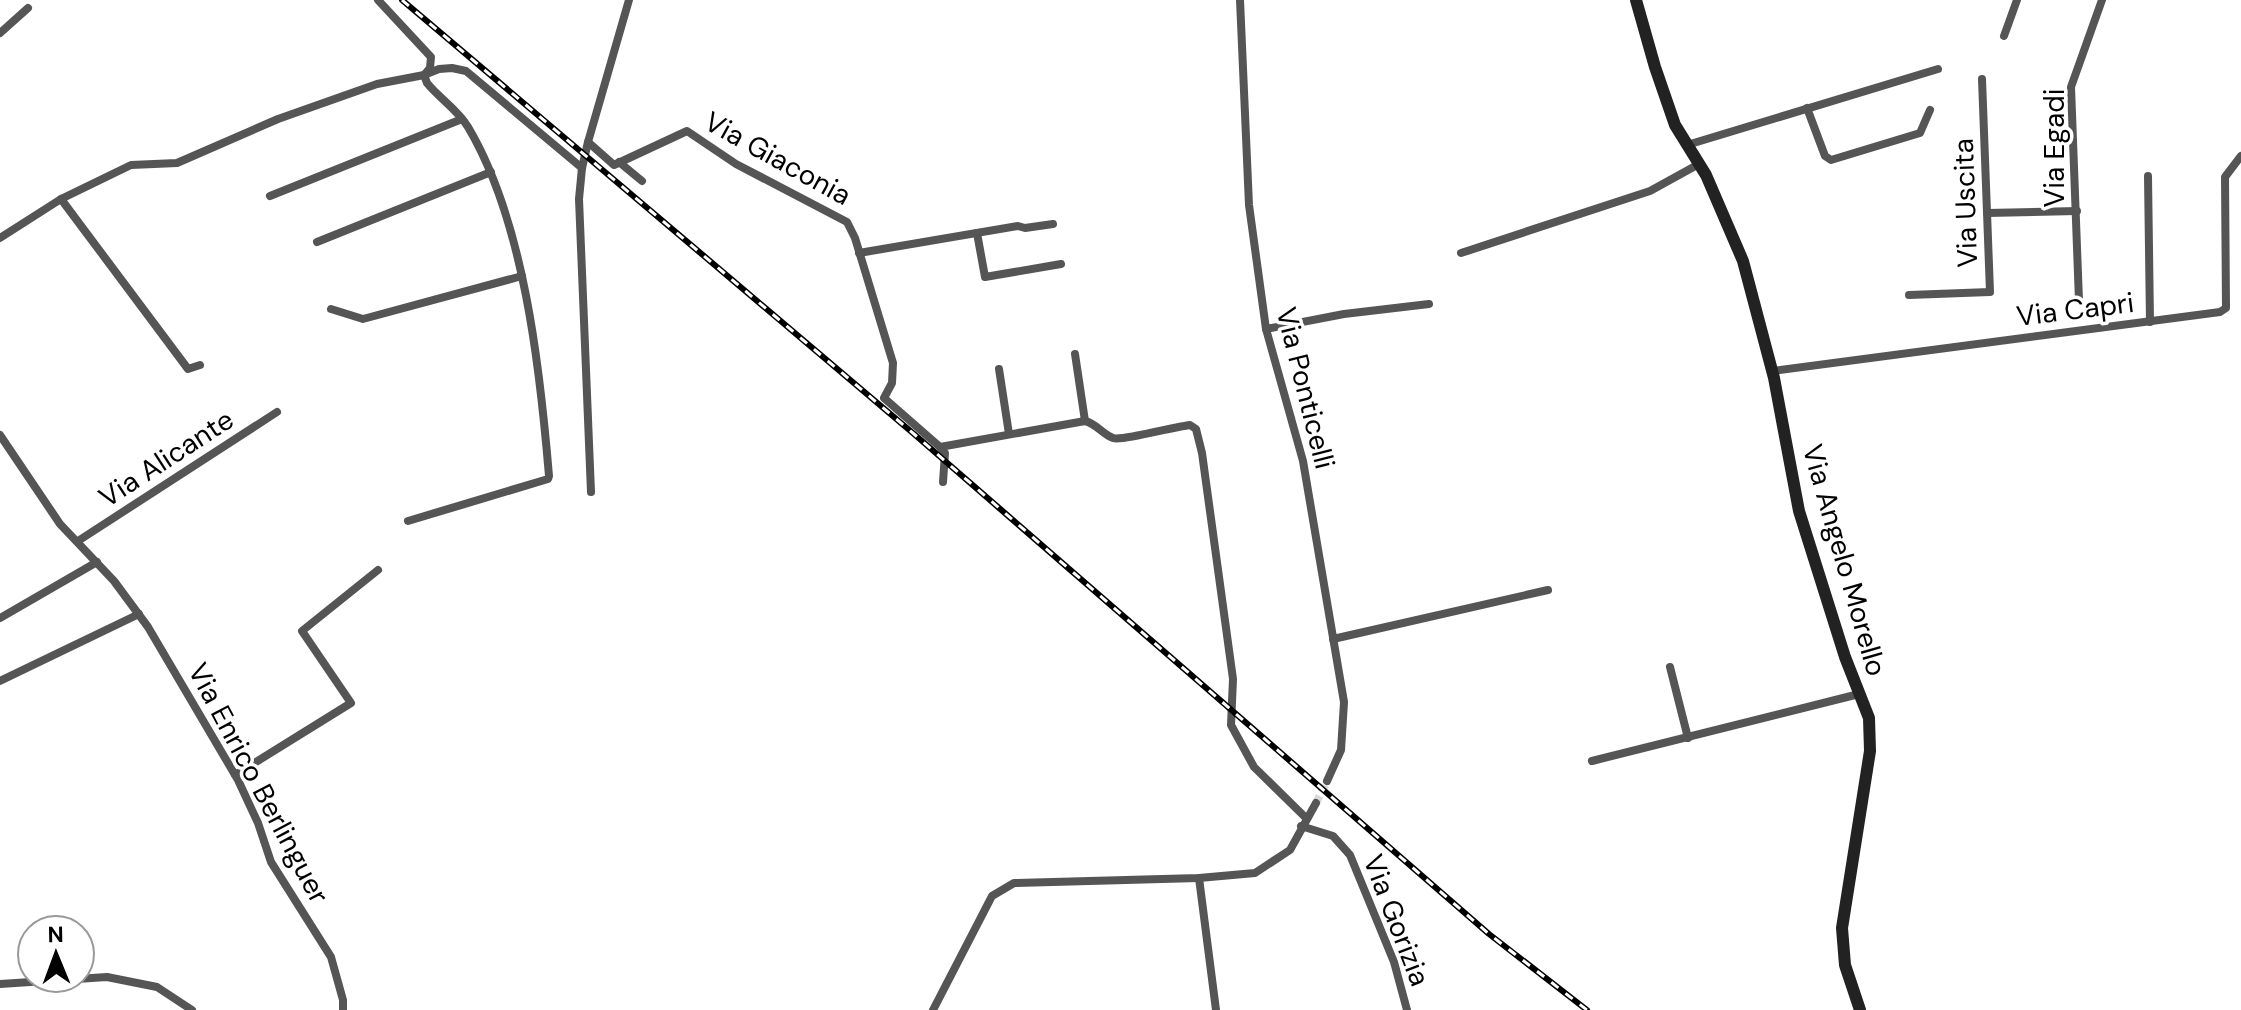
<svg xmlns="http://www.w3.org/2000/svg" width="2241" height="1010" font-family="'DM Sans',sans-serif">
  <rect width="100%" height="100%" fill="#fff"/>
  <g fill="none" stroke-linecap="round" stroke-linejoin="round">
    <polyline stroke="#d9d9d9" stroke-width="8" stroke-dasharray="8 4" stroke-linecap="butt" points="1316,803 1327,781"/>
    <g stroke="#555" stroke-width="8">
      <path d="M378 0 431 57 430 68 424 75 427 83C439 98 458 110 468 127 524 221 540 368 549 476L548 479 408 521"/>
      <polyline points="629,0 588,142 614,165 687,131 736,164 847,222 855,238 893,363 892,383 884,398 940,447 1085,421"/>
      <polyline points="1240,0 1249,205 1266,329 1303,461 1344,702 1341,750 1327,781"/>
      <polyline points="0,33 28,8"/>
      <polyline points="2004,36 2017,0"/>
      <polyline points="1807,108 1825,156 1831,160 1920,133 1930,110"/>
      <polyline points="588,142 582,168 579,199 591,492"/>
      <polyline points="1687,145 1938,69"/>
      <polyline points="619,162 642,181"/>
      <polyline points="2148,176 2150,322"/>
      <polyline points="270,196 462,119"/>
      <polyline points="61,199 188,369 200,365"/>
      <polyline points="1987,213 2077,211"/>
      <polyline points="977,233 985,277 1061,264"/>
      <polyline points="0,238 61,199 131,165 177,163 278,119 377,84 424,75 439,69 452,68 466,71 582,168"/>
      <polyline points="317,242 491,172"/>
      <polyline points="859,253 1018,226 1025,228 1053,224"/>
      <polyline points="1461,253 1650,191 1699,164"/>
      <polyline points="1909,295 1990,292 1982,79"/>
      <polyline points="2079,301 2071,87 2102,0"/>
      <polyline points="331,309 363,319 522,276"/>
      <polyline points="1266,329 1344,314 1429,304"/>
      <polyline points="1075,354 1085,421"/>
      <polyline points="999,369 1009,434"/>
      <polyline points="1772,371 2220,312 2226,308 2225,177 2241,156"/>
      <path d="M1085 421C1097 424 1102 434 1113 438 1121 441 1170 428 1184 426L1190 425 1196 429 1202 453 1233 679 1231 725 1254 767 1306 818"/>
      <polyline points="0,435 60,524 114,581 148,627 238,780 258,823 271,862 331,957 343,1000 343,1010"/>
      <polyline points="940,447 945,453 943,482"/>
      <polyline points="78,541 277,412"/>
      <polyline points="0,618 97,562"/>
      <polyline points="1333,639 1548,590"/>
      <polyline points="1670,667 1688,738"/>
      <polyline points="0,681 139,614"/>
      <polyline points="1592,761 1859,694"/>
      <polyline points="235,775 351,703 302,631 378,570"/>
      <polyline points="1301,826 1333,836 1350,855 1394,962 1407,1010"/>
      <polyline points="1199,878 1216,1010"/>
      <polyline points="0,984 107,977 157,987 192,1010"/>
      <polyline points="933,1010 992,896 1014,883 1199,878 1255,873 1290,850 1316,803"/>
    </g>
    <polyline stroke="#222" stroke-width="12" points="1636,0 1655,67 1675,125 1706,175 1743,261 1774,378 1799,511 1845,657 1869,718 1870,751 1842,928 1845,965 1860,1010"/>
    <g stroke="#000" stroke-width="6">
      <polyline id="rail" points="402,0 914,434 1489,934 1587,1010"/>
    </g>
    <use href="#rail" stroke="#fff" stroke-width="3" stroke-dasharray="9" stroke-linecap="butt"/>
  </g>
  <g text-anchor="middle" stroke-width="7" stroke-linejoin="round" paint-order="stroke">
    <g font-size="28" fill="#000" stroke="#fff">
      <text transform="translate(2054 148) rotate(-90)" y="10">Via Egadi</text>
      <text transform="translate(778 158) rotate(29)" y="10">Via Giaconia</text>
      <text transform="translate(1965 203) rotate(-92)" y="10">Via Uscita</text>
      <text transform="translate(2075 309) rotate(-7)" y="10">Via Capri</text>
      <text transform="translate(1306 388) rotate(76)" y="10">Via Ponticelli</text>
      <text transform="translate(166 458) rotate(-33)" y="10">Via Alicante</text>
      <text transform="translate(1845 560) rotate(74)" y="10">Via Angelo Morello</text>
      <text transform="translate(259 783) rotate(62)" y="10">Via Enrico Berlinguer</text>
      <text transform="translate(1397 920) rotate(69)" y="10">Via Gorizia</text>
    </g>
  </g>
  <g transform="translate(56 954) rotate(359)"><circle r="38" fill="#ffffff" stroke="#999999" stroke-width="2"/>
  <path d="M0-6L14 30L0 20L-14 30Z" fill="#000000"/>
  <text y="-12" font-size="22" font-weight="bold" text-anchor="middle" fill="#000000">N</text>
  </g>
</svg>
